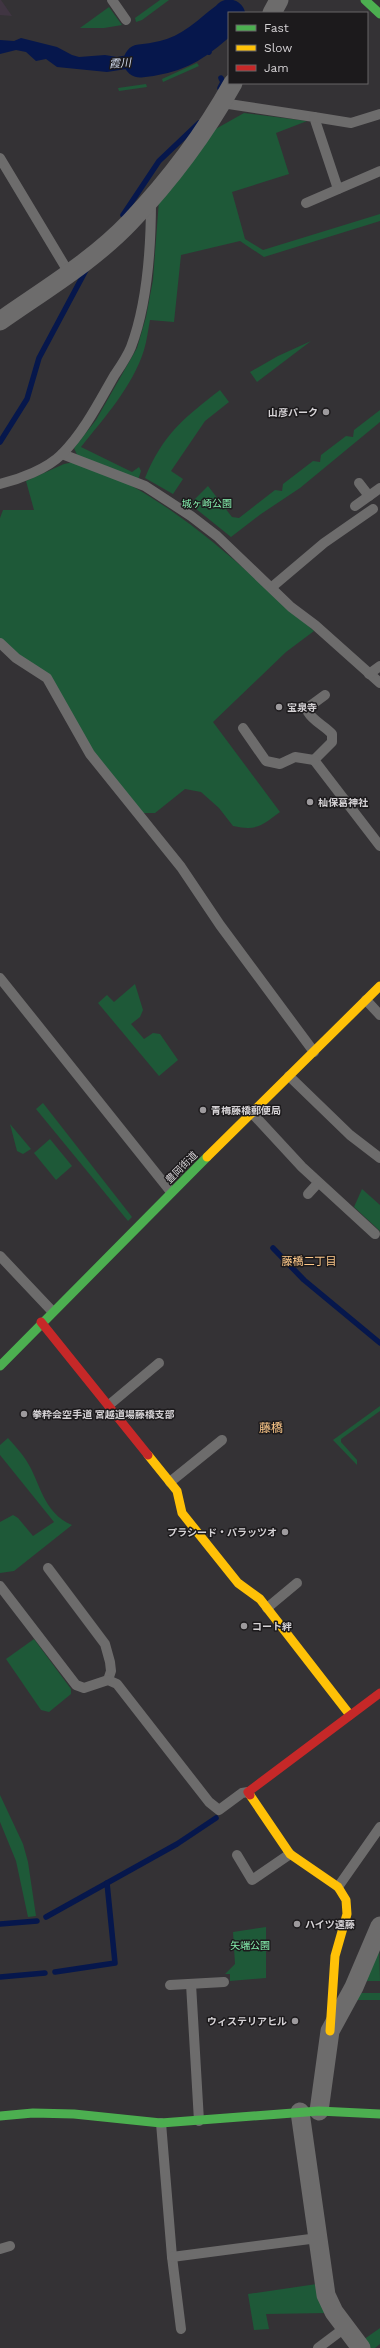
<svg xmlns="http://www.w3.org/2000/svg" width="380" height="2348" font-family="'Work Sans','Noto Sans JP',sans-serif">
  <rect width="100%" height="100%" fill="#343235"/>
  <polygon fill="#403542" points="0,0 1,0 12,16 0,15"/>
  <g fill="#1e5938">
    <polygon points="160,0 169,0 142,20 136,22 135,18"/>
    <polygon points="109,7 122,25 104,28 80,28"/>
    <polygon points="197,63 199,66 163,82 162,79"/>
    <polygon points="146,84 147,87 119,91 118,88"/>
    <path d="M244 113 307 121 276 133 289 174 232 192 245 239 263 250 380 214V221L264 257 240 241 181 255 174 322 150 320C148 330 147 340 144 350 133 386 104 418 81 447L132 472 139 467 141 471 138 480 78 457 74 448 96 420 137 348 146 317 153 280 159 200 212 131Z"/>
    <polygon points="311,341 257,382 250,372 278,356"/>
    <path d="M220 390 229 402 205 421 171 471 183 479 173 494 145 478C163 434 184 418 220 390Z"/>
    <polygon points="380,410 380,422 300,488 261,514 231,537 190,504 208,486 232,517 239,518 275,490 282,491 283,484 313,461 320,462 321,455 346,436 353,437 354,430"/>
    <path d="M74 462C92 469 113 475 130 485 199 523 256 580 314 631L286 652 213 722 280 812C261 826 257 831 233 826L219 808 201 792 185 789 155 813H142L93 752 50 676 18 655 0 639V518L3 510H34L26 481 64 464Z"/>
    <polygon points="135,984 143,1010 140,1017 131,1024 144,1039 153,1033 160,1034 178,1060 159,1076 98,1003 107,995 114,1002"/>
    <polygon points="43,1103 132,1217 128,1221 36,1109"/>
    <polygon points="10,1124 31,1149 23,1154 17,1151"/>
    <polygon points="50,1139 72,1166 56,1180 34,1153"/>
    <polygon points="362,1189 380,1205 380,1231 354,1207"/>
    <polygon points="380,1406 380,1411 341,1439 341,1442 357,1460 357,1465 333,1440"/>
    <path d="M8 1438C14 1445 21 1452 26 1460 41 1483 42 1512 72 1525L14 1571 0 1573V1522L13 1515 18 1518 33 1536 54 1522 0 1455V1445Z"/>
    <polygon points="34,1639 71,1689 71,1694 49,1712 41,1710 6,1659"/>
    <polygon points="0,1795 23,1844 28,1862 36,1916 28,1917 16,1861 0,1822"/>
    <polygon points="266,1927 266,1978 230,1981 230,1974 225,1974 235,1964 233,1932"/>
    <polygon points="379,1948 380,1981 365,1981"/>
    <polygon points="360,1993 380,1993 380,2000 355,2000"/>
    <polygon points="317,2284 327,2313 266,2314 269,2329 254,2330 248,2294"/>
    <polygon points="380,2328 380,2344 375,2348 369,2348 363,2340"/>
  </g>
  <polygon fill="#06174c" points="21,38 57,47 72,55 79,57 105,55 117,57 144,52 162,54 183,51 174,59 158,64 107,72 57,67 46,59 36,61 26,52 16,50 0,54 0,40 14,41"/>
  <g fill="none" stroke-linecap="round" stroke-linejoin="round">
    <g stroke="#06174c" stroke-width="5.5">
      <polyline points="202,40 209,52"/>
      <polyline points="220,88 223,82 221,78"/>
      <polyline points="123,215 159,161 199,123"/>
      <polyline points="0,442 27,399 39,358 86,270"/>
      <polyline points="273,1248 304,1280 380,1343"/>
      <polyline points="46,1917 177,1844 216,1818"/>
      <polyline points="0,1924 37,1921"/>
      <polyline points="55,1972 115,1963 107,1883"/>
      <polyline points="0,1977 45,1973"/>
    </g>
    <path stroke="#06174c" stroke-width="33" d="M140 61C174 58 192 48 217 26 221 22 226 20 229 16"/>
    <g stroke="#6d6c6c" stroke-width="10">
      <polyline points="112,0 126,20"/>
      <polyline points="222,103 314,117 338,189"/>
      <polyline points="314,117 351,123 380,114"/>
      <polyline points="0,158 69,273"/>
      <polyline points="306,203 380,171"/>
      <polyline points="62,454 145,486 191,516 217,536 291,607 315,625 380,683"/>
      <polyline points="359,483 369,496"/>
      <path d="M0 484C20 479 47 469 62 454 84 432 99 402 114 376 120 367 127 357 131 347 148 302 151 248 151 201"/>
      <polyline points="355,506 380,488"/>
      <polyline points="272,587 324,543 373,509"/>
      <polyline points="0,643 16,658 47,678 90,754 181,867 220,925 314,1052"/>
      <polyline points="369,674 380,666"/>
      <path d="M325 695 310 706 308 712C313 721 325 726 332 734V742L314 760 380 846"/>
      <polyline points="243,728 266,761 280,764 295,757 314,760"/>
      <polyline points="0,978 171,1192"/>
      <polyline points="366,1000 380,1015"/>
      <polyline points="289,1076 350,1135 380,1158"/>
      <polyline points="252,1113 302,1167 375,1234"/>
      <polyline points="308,1194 318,1183"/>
      <polyline points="0,1256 52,1311"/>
      <polyline points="109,1405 159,1363"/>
      <polyline points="170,1482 222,1440"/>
      <polyline points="48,1568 105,1644 110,1662 111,1671 108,1680"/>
      <polyline points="0,1586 76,1685 84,1688 108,1680 117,1684 209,1802 219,1810 242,1793 248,1792"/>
      <polyline points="267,1608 297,1583"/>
      <polyline points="237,1855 252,1880 290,1854"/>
      <polyline points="338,1887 380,1827"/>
      <polyline points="191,1984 199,2121"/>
      <polyline points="170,1985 224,1982"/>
      <polyline points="161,2123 172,2257 181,2329"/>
      <polyline points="0,2249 10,2246"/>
      <polyline points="172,2257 318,2238"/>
      <polyline points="318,2348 346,2327"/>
    </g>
    <g stroke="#6d6c6c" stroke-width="19">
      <polyline points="272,13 279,0"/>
      <path d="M0 321C44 290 93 261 130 222 170 180 205 133 233 83"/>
      <polyline points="319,2111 330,2031 354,1987 380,1926"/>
      <polyline points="300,2112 326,2295 334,2312 361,2348"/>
    </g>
    <g stroke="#4caf50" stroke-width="9">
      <polyline points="365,0 380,14"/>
      <polyline points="0,1366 207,1157"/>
      <polyline points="0,2116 33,2113 74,2114 161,2123 319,2111 380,2114"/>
    </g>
    <g stroke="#ffc107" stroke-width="9">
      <polyline points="207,1157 380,986"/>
      <polyline points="148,1455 177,1491 182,1513 238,1583 260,1599 350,1715"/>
      <polyline points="250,1795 290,1854 338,1887 346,1900 347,1914 335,1956 330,2031"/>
    </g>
    <g stroke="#c62828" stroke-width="9">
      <polyline points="41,1322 148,1455"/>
      <polyline points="250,1795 248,1792 380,1693"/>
    </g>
  </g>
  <g fill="#9d9a9d" stroke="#1c1a1c" stroke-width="1.5">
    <circle cx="326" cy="412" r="4"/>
    <circle cx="279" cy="707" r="4"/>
    <circle cx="310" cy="802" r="4"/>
    <circle cx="203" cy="1110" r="4"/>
    <circle cx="24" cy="1414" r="4"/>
    <circle cx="285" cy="1532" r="4"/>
    <circle cx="244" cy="1626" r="4"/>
    <circle cx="297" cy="1924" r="4"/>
    <circle cx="295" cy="2021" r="4"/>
  </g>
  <g text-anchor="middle" stroke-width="3" stroke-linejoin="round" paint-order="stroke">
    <g font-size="10" font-weight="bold" fill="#d5d2d5" stroke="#1c1a1c" text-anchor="start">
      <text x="318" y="416" text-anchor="end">山彦パーク</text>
      <text x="287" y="711">宝泉寺</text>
      <text x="318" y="806">杣保葛神社</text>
      <text x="211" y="1114">青梅藤橋郵便局</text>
      <text x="32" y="1418">拳粋会空手道 宮越道場藤橋支部</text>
      <text x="277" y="1536" text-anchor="end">プラシード・パラッツオ</text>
      <text x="252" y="1630">コート絆</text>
      <text x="305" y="1928">ハイツ遠藤</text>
      <text x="287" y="2025" text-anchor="end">ウィステリアヒル</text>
    </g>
    <g font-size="10" fill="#86f2af" stroke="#1c1a1c">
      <text x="207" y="507">城ヶ崎公園</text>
      <text x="250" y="1949">矢端公園</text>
    </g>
    <g font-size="10" fill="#d5d2d5" stroke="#1c1a1c">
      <text transform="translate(181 1167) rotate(-45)" y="4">豊岡街道</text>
    </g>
    <g font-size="11" font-style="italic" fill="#d1dbee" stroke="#1c1a1c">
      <text transform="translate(120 63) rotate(-4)" y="4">霞川</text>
    </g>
    <g font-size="11" fill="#fdc889" stroke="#1c1a1c">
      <text x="309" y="1265">藤橋二丁目</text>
    </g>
    <g font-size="12" fill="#fdc889" stroke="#1c1a1c">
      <text x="271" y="1432">藤橋</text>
    </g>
  </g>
  <rect x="228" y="12" width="140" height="72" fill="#1c1a1c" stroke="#666466"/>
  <rect x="236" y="25" width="20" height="6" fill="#4caf50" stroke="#666466"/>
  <text x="264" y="32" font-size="12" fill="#d5d2d5">Fast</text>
  <rect x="236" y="45" width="20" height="6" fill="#ffc107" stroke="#666466"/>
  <text x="264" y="52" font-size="12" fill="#d5d2d5">Slow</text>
  <rect x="236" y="65" width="20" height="6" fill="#c62828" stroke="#666466"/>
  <text x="264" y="72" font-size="12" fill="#d5d2d5">Jam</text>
</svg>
